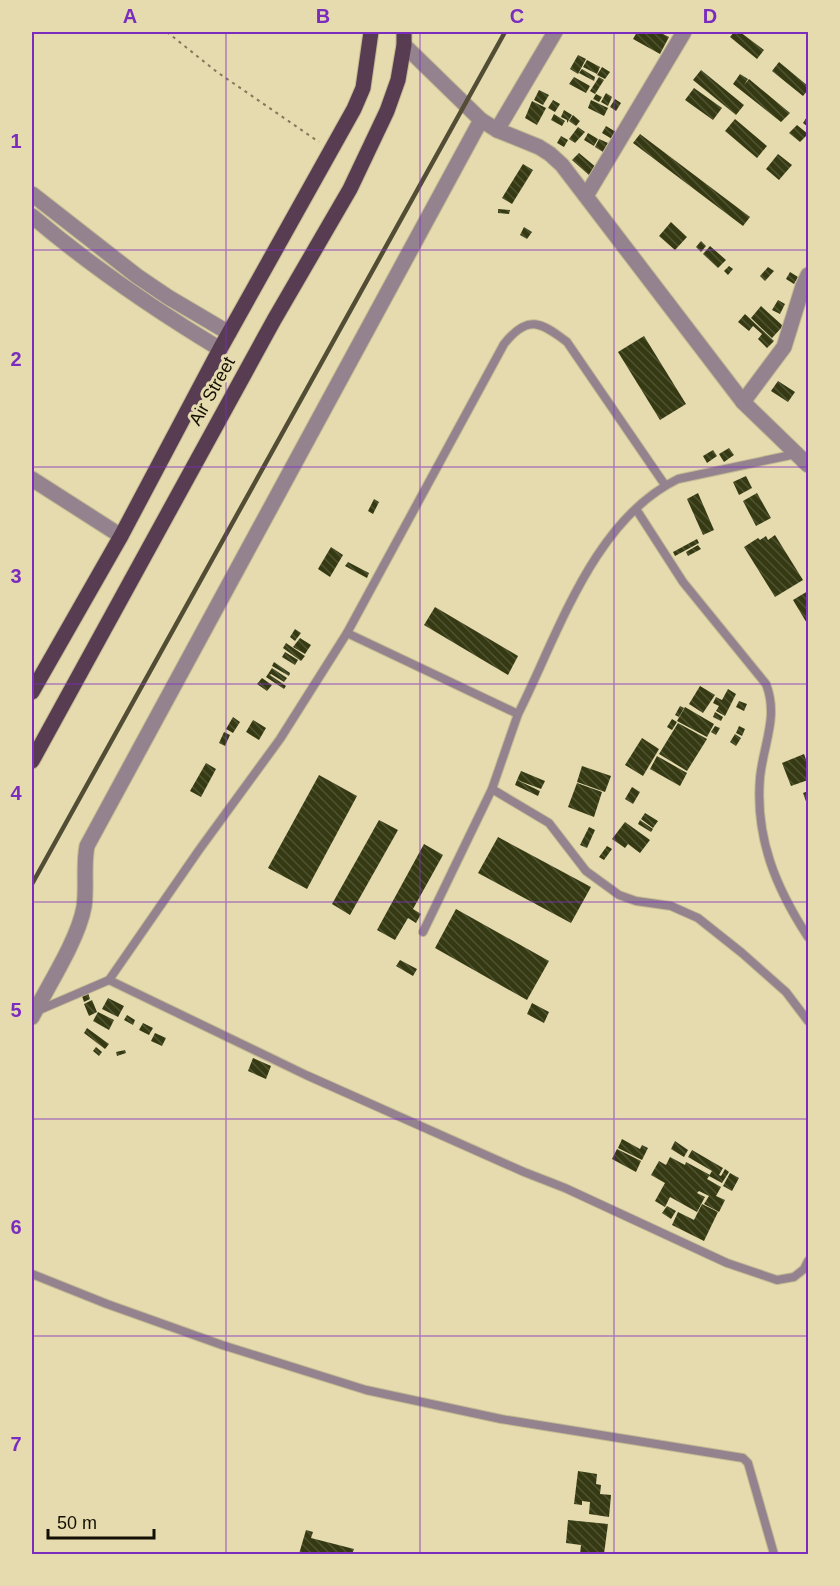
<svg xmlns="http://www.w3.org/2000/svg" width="840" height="1586" font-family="Arial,sans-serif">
  <defs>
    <pattern id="building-back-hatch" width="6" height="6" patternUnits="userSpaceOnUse" patternTransform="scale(1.5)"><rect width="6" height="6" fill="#353a13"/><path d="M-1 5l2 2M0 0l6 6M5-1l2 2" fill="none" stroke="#4f5333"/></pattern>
  </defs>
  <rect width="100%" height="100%" fill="#e5dbae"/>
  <g fill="url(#building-back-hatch)">
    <polygon points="637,32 659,32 669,37 660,54 633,39"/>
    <polygon points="734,32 740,32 764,50 757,59 730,37"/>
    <polygon points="578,55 586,59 578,74 570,69"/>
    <polygon points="587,60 600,67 597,74 583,67"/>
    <polygon points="779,62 808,86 808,90 803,96 772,71"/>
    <polygon points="602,67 610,72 605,79 597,75"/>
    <polygon points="582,69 595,77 594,81 579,73"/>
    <polygon points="701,70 744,105 736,115 693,80"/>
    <polygon points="740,74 748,79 744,85 749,79 790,113 781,122 733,84"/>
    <polygon points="574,77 590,86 586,93 569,84"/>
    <polygon points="599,77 604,80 595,94 590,91"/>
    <polygon points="694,88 722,108 713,120 685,100"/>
    <polygon points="539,90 549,95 543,105 534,100"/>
    <polygon points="606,93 612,97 608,106 601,102"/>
    <polygon points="596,94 602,97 599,102 593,99"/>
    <polygon points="615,99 621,103 616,111 610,107"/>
    <polygon points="553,100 560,104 555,112 548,108"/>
    <polygon points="591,100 608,108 604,116 588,108"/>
    <polygon points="532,101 546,108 537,125 525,118"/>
    <polygon points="564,110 572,115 567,123 567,120 561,117"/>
    <polygon points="554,114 565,121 562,126 551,120"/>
    <polygon points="573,115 580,121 576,126 569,121"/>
    <polygon points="808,115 808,127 803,123"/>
    <polygon points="735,119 767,146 757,158 725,131"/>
    <polygon points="797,125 808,134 800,142 789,133"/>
    <polygon points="606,126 616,132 612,139 602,133"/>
    <polygon points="578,127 585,132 575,143 569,139"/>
    <polygon points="588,133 598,139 594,146 584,140"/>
    <polygon points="640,134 750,217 743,226 633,143"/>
    <polygon points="561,136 568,140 564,147 557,143"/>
    <polygon points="599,139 608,143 603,152 595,147"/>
    <polygon points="579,153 597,168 590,176 572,160"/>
    <polygon points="778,154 792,165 779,180 766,169"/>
    <polygon points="523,164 533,170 512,204 502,198"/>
    <polygon points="498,209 510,210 509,214 498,213"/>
    <polygon points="671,222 687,237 675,250 659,236"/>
    <polygon points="524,227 532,232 527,239 520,235"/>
    <polygon points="701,241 706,246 701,252 696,247"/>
    <polygon points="710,246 726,260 718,268 703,254"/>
    <polygon points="729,266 733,269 728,275 724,271"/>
    <polygon points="768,267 774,271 765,281 760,276"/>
    <polygon points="790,272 798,277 794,284 786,279"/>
    <polygon points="778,300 785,304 780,314 772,310"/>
    <polygon points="761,306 783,326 772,338 751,318"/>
    <polygon points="745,314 774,341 767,348 758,339 762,334 753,326 749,331 738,322"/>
    <polygon points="644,336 686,404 660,420 618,352"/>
    <polygon points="778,381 795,392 788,402 771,391"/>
    <polygon points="729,448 734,455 724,462 719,454"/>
    <polygon points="713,450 717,456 707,463 703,456"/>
    <polygon points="746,476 752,488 739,495 733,482"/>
    <polygon points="698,493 714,530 703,535 687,499"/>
    <polygon points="757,493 771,518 756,526 743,501"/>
    <polygon points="374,499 379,502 373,514 368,511"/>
    <polygon points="775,535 803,580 775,597 744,547 758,538 760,540 766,536 768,540"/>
    <polygon points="697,539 699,543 675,556 673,552"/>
    <polygon points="698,545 701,549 688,556 686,552"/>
    <polygon points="331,547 343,555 330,577 318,569"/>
    <polygon points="348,562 369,573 367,578 345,566"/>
    <polygon points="808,591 808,625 793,600"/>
    <polygon points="435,607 518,656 508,675 424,625"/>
    <polygon points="295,629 301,633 295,641 290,637"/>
    <polygon points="300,638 311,645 305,654 293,647"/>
    <polygon points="286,643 305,656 301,661 283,648"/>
    <polygon points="285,652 298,660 295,665 282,657"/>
    <polygon points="274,662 290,673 289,676 272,666"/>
    <polygon points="272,668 287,678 284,682 271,674 270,675 286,686 284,689 266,677"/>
    <polygon points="262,678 272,685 267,691 257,684"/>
    <polygon points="700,686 715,695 703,713 689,704"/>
    <polygon points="728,689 736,694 725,716 716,711 719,706 713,703 716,697 722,700"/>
    <polygon points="739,701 747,704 744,711 736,707"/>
    <polygon points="680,706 684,708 679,717 675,715"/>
    <polygon points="685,707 714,724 707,737 677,721"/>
    <polygon points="715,712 723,717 721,721 713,717"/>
    <polygon points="233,717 240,722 233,733 226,729"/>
    <polygon points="672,719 677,722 672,730 667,727"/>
    <polygon points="253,720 266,728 259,740 246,732"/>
    <polygon points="678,723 707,739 687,771 659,754"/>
    <polygon points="715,726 720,728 716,735 711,732"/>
    <polygon points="739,726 745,729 742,736 736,733"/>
    <polygon points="224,732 230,735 225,746 219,743"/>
    <polygon points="735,734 741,738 736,746 730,742"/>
    <polygon points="642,738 659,749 643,776 625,765"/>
    <polygon points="804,754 808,765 808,780 791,786 782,763"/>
    <polygon points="657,756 687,773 680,786 650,769"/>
    <polygon points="206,763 216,769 201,797 190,791"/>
    <polygon points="582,766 611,776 605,792 577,782"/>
    <polygon points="521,771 545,781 541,789 517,780"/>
    <polygon points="319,775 357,796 307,889 268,868"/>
    <polygon points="517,780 540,791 538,796 515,785"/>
    <polygon points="577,783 602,792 594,817 568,807"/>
    <polygon points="632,787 640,792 633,804 625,799"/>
    <polygon points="808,791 808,807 803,793"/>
    <polygon points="645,813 658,821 653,828 641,819"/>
    <polygon points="379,820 398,830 350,915 332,904"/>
    <polygon points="640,820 653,829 651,832 638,824"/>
    <polygon points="625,822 650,840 640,853 628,844 625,848 612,839"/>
    <polygon points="589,827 595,830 587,848 580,845"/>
    <polygon points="498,837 591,887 571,923 478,873"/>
    <polygon points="424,844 443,855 413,909 421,914 416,923 408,918 395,940 377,930"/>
    <polygon points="607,846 612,849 604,860 599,857"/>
    <polygon points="456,909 549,961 527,1000 435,948"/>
    <polygon points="400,960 417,969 413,976 396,966"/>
    <polygon points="87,990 90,999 84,1002 81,993"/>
    <polygon points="108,998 124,1006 118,1017 102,1009"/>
    <polygon points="92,1000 97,1012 89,1016 84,1004"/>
    <polygon points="532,1003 549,1012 544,1023 527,1014"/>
    <polygon points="98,1012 114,1020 109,1030 93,1021"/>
    <polygon points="127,1015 135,1020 133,1025 124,1020"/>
    <polygon points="143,1023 153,1028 149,1035 139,1030"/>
    <polygon points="87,1028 109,1044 105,1049 84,1033"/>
    <polygon points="155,1033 166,1038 162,1046 151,1041"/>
    <polygon points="96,1047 102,1052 99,1056 93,1051"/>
    <polygon points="125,1050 126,1053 117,1056 116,1052"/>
    <polygon points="253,1058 271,1066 266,1079 248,1071"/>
    <polygon points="622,1139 640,1149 642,1145 648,1148 642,1160 618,1148"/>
    <polygon points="675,1141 688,1150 684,1157 671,1149"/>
    <polygon points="617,1149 641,1161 636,1172 612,1159"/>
    <polygon points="692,1150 723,1168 719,1175 721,1176 725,1169 729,1172 722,1183 709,1176 712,1171 688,1157"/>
    <polygon points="670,1157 685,1165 686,1162 710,1175 707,1179 721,1187 716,1196 725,1200 719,1212 704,1204 709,1196 699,1191 697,1193 705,1197 697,1212 670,1197 665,1207 655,1201 665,1183 651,1175 659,1161 666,1165"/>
    <polygon points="730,1173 739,1178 732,1191 723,1186"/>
    <polygon points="702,1204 718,1212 704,1241 672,1225 678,1212 694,1220"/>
    <polygon points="667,1206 676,1211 671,1219 662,1213"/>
    <polygon points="578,1471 597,1474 596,1484 601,1485 600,1494 611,1495 609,1517 589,1514 590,1502 582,1501 582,1505 574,1504"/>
    <polygon points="568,1520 608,1524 604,1554 580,1554 581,1545 566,1543"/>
    <polygon points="306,1530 313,1532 311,1538 354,1549 352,1554 299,1554"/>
  </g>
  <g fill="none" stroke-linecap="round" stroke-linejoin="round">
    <g stroke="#c3ba92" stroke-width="10">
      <g id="service">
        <path d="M636 509 683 582 766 684C779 717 763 745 760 778 755 838 776 888 808 937"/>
        <path d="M347 633 518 714C558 635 593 520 678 479L796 454"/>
        <polyline points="492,789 549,823 586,871 619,895 636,901 671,906 698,918 742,953 786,992 808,1021"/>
        <polyline points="423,932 492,789 518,714"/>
        <polyline points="109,980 306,1075 524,1172 565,1188 727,1263 777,1280 794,1277 804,1269 808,1261"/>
        <path d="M37 1011 109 980 199 850 280 739 347 633 504 344C527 315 540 321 567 342L665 485"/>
        <polyline points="32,1274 107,1304 222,1345 366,1390 501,1419 743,1458 748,1463 774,1554"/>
      </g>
    </g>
    <g stroke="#c3ba92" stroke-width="17">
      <g id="minor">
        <polyline points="497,130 555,32"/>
        <polyline points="32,194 137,276 168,297 229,333"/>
        <polyline points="586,196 684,32"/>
        <path d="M32 216C92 267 152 308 220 349"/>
        <polyline points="743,402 784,347 803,286 808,275"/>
        <polyline points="32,479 121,536"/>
      </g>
    </g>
    <g stroke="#c3ba92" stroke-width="17">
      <g id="tertiary">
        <polyline points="404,45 481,120 497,130 539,147 550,154 562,165 743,402 808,465"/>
        <path d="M32 1017C48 986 78 940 84 907 87 887 83 866 87 846L481 120"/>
      </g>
    </g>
    <g stroke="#c3ba92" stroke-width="17">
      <g id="primary">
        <polyline points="32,692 121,536 220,349 354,109 363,88 371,32"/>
        <polyline points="32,761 274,320 350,189 387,111 398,80 404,45 404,32"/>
      </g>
    </g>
    <polyline stroke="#80795b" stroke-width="2" stroke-dasharray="3 4.5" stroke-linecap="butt" points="167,32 217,72 319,142"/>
    <use href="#service" stroke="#94838f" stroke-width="8"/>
    <use href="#minor" stroke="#94838f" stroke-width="15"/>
    <use href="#tertiary" stroke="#94838f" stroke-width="15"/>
    <use href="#primary" stroke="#583c51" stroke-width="15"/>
    <polyline stroke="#534d36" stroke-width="4.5" points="32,884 505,32"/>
  </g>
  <path fill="none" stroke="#7b2cbf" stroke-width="1.5" stroke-opacity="0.55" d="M226 32V1554M420 32V1554M614 32V1554M32 250H808M32 467H808M32 684H808M32 902H808M32 1119H808M32 1336H808"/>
  <g text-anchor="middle" stroke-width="6" stroke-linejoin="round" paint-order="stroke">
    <g font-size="18" fill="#130f02" stroke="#e5dbae">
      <text transform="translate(212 391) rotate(-61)" y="6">Air Street</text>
    </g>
  </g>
  <rect width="840" height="1586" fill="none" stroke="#e5dbae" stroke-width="66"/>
  <path d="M48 1529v9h106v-9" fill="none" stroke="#130f02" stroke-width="3"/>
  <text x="57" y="1529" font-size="18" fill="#130f02" stroke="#e5dbae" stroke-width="4.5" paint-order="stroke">50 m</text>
  <rect x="33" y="33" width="774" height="1520" fill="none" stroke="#7b2cbf" stroke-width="2"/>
  <g font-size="20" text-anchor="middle" font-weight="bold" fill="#7b2cbf">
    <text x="130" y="23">A</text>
    <text x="323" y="23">B</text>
    <text x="517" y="23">C</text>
    <text x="710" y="23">D</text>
    <text x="16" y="148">1</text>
    <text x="16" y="366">2</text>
    <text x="16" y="583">3</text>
    <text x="16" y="800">4</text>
    <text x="16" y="1017">5</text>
    <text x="16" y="1234">6</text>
    <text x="16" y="1451">7</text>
  </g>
</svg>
